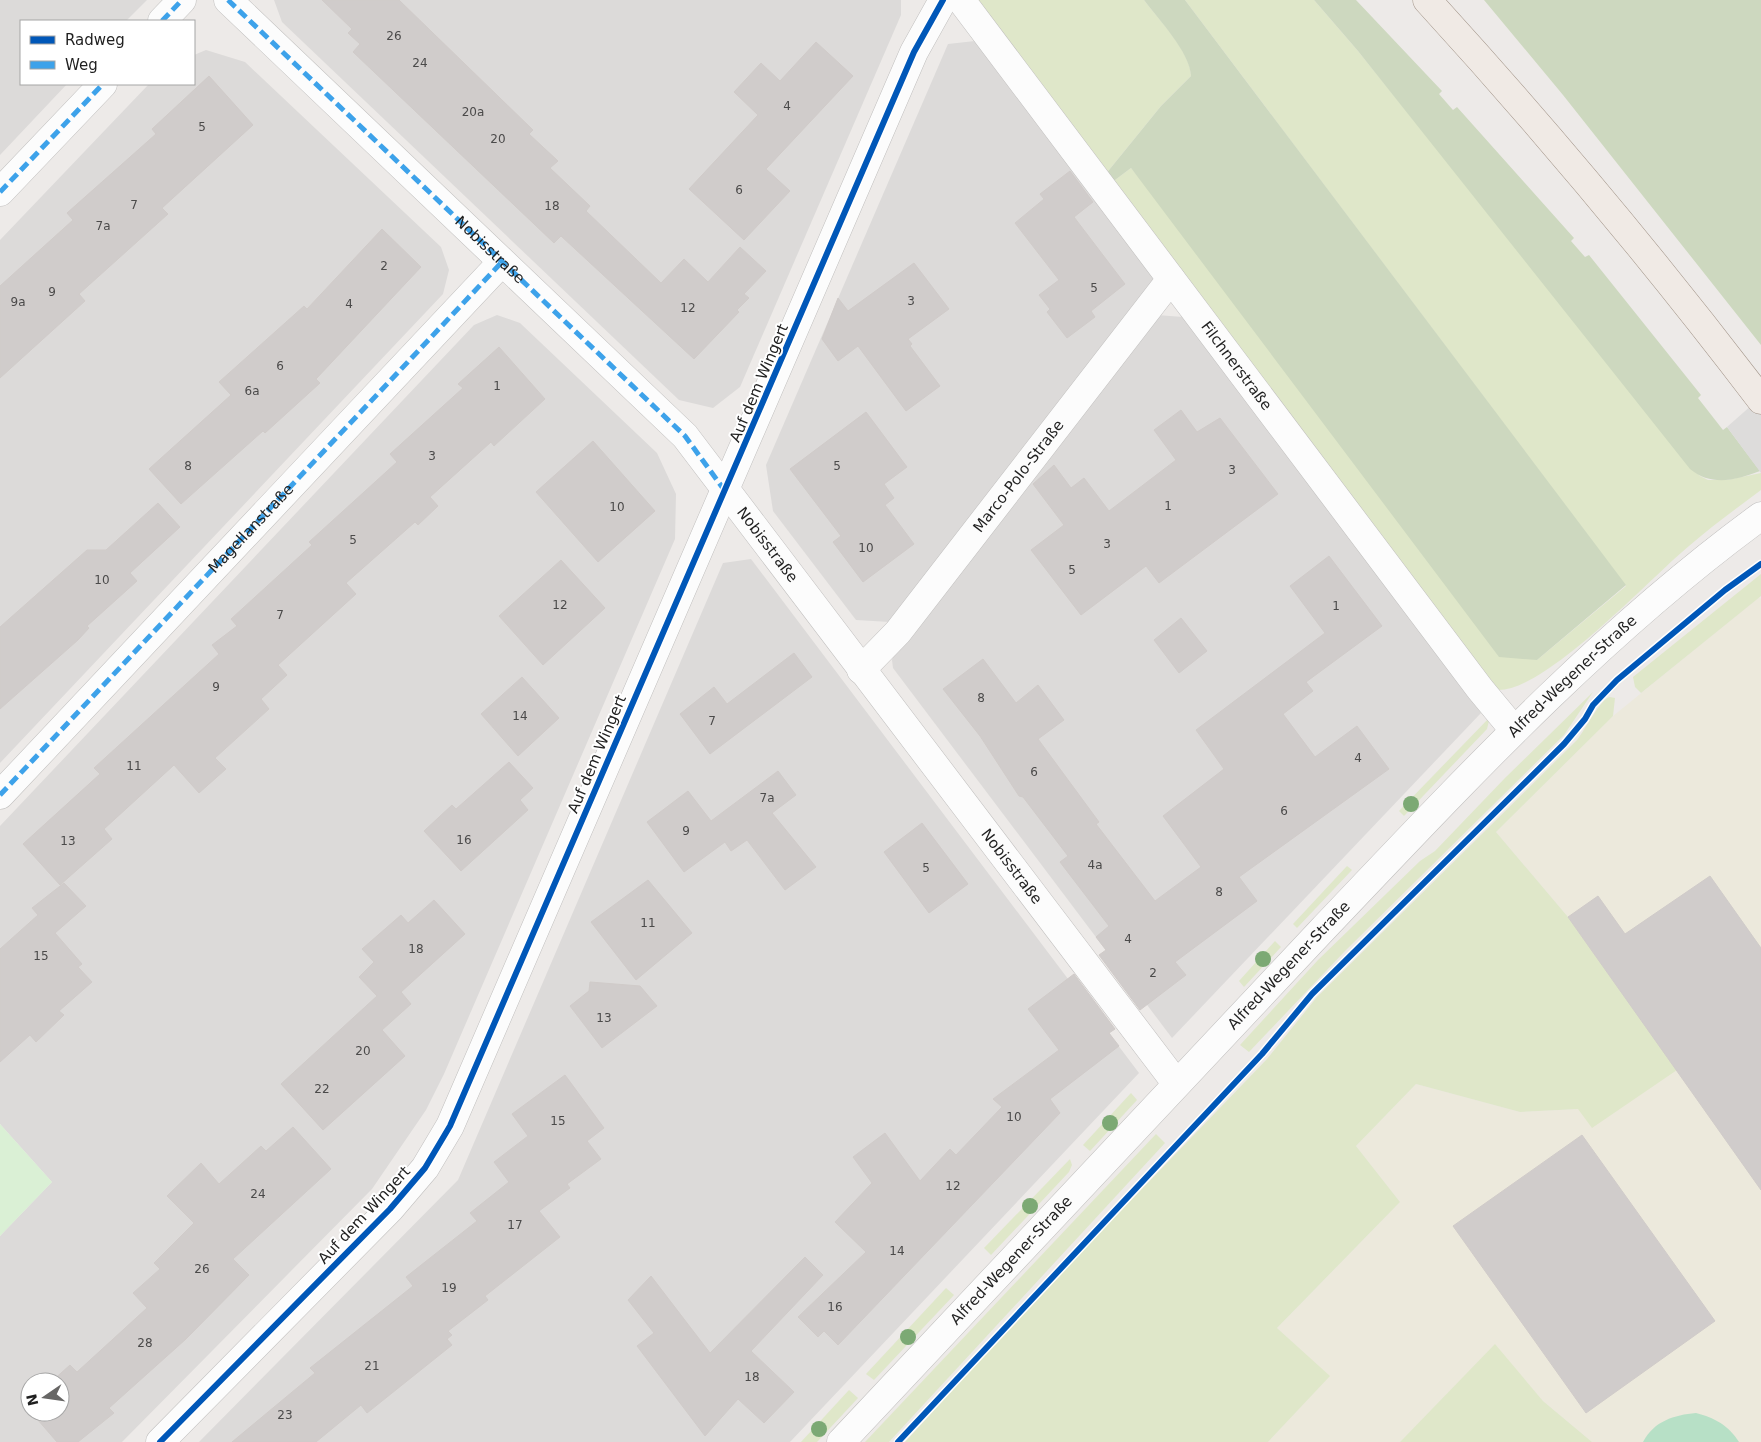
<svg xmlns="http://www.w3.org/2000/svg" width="1761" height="1442" font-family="'DejaVu Sans',sans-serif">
  <rect width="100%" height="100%" fill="#edeae8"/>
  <g fill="#dcdad9" fill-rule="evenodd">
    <polygon points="0,0 147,0 126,21 21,21 21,84 67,84 0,155"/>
    <polygon points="274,0 901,0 901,15 740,387 713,408 679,400 282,22"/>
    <polygon points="975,41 1156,281 890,622 856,620 773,511 766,465 948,44"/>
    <polygon points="206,50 245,62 441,247 449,270 443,294 0,763 0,240 149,84 194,84 194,55"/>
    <path d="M497 315 520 323 657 453 676 494 675 539 444 1074 426 1110 372 1189 122 1442H0V1236L52 1182 0 1124V826L474 325ZM30 1382H60V1412H30Z"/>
    <polygon points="1157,315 1183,317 1481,713 1172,1038 893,668 892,660 896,650"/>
    <polygon points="751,559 1139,1073 790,1442 199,1442 458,1180 723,563"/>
  </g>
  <polygon fill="#ece9dc" points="1759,597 1761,599 1761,1442 1592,1442 1543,1401 1495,1345 1400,1442 1268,1442 1329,1376 1277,1328 1400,1202 1356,1146 1416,1084 1520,1112 1578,1109 1568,917 1496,832 1607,721"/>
  <g fill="#dfe7c9">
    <path d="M975 0H1144C1158 19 1191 52 1191 76L1161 106 1105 175Z"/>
    <path d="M1185 0H1314L1358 51 1700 476 1708 480H1727L1761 473V490C1737 508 1712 526 1689 546 1650 578 1544 694 1496 690L1111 183 1131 168 1537 660 1626 586Z"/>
    <polygon points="1761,574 1761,596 1641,693 1635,687 1633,677"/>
    <polygon points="1593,692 1564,735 1345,951 1249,1052 1240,1045 1318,960 1420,861 1435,851 1505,778"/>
    <path d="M1610 697 1615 698 1613 716 1496 832 1568 917 1677 1070 1592 1128 1578 1109 1520 1112 1416 1084 1356 1146 1400 1202 1277 1328 1330 1376 1268 1442H905L1039 1296 1267 1059 1317 997 1577 740C1585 730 1601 698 1610 697Z"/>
    <polygon points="1490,717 1487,729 1404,816 1399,811"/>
    <polygon points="1347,866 1352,870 1297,928 1293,924"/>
    <polygon points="1275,941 1281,947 1244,987 1239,981"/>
    <polygon points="1131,1093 1137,1100 1090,1151 1083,1145"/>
    <polygon points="1156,1134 1165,1143 889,1442 865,1442"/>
    <polygon points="1070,1159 1072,1165 1069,1172 991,1255 984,1248"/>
    <polygon points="946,1288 954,1295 874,1380 866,1374"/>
    <polygon points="1495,1344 1543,1401 1592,1442 1400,1442"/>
    <polygon points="849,1390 858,1398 817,1442 801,1442"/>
  </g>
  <g fill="#cdd8bf">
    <path d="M1144 0H1185L1626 585 1537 660 1499 657 1131 168 1111 183 1105 175 1161 106 1191 76C1190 52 1158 19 1144 0Z"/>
    <path d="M1314 0H1356L1442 91 1439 94 1453 110 1457 107 1574 238 1571 241 1585 257 1589 255 1701 395 1698 398 1723 430 1727 427 1760 471C1736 480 1712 487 1690 469L1358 51Z"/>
    <polygon points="1484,0 1761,0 1761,345 1563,95"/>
  </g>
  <polygon fill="#daf0d5" points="0,1124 52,1182 0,1236"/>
  <path fill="#b7e0c6" d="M1696 1413C1715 1418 1728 1425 1739 1442H1643C1654 1421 1674 1415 1696 1413Z"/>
  <polygon fill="#dddcdb" points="1761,397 1761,473 1727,427"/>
  <g fill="#d0cccb" stroke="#d0cbc9">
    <polygon points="322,0 399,0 533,130 529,134 558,161 550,168 590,206 586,211 661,283 684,259 708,282 740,247 766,271 744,294 749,298 737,310 739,312 694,359 561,236 554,243 353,52 360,44 348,33 352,29"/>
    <polygon points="816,42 853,76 766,169 790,191 744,240 689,189 758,115 734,92 761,63 780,81"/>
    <polygon points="209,76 253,125 162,208 168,214 79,294 85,301 0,378 0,286 73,220 67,213 156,134 152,129"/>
    <polygon points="1070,171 1093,202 1074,217 1125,284 1091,311 1095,317 1067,338 1047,312 1050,309 1039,295 1059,280 1015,223 1044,199 1040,194"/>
    <polygon points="382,229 421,267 316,379 320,383 265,433 263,431 181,504 149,469 231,395 219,382 304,306 307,309"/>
    <polygon points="914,263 949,309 908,339 912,344 910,346 940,386 906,411 858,346 838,361 822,339 838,298 848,311"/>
    <polygon points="499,347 545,399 494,446 491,442 430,497 438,506 418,525 415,522 346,583 356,594 278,665 287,675 261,699 269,709 215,758 226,769 199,793 174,765 104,829 112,839 60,885 23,844 100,774 94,768 219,654 212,645 237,626 231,619 312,545 309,542 397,462 390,454 463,388 458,384"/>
    <polygon points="1181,410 1197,432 1220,418 1278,494 1159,583 1146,566 1081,615 1031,550 1064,525 1033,484 1054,465 1071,488 1084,478 1109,511 1176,460 1154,430"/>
    <polygon points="866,412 907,467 884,484 894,498 885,505 914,544 863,582 833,542 841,536 790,469"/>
    <polygon points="593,441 655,511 598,562 536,492"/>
    <polygon points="158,503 180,527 130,573 137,581 87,626 89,628 78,640 0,709 0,627 87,550 106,550"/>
    <polygon points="1329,556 1382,626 1306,682 1313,691 1283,714 1315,757 1357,726 1389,769 1239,877 1257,901 1175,962 1186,975 1140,1010 1099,955 1106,950 1096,937 1109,926 1060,862 1068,856 1023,797 1019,796 980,736 943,689 983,659 1016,703 1038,685 1064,720 1038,739 1099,822 1096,824 1155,901 1201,867 1163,816 1224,769 1196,730 1325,633 1290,586"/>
    <polygon points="561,560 605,608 543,665 499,616"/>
    <polygon points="1181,618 1207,651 1179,673 1154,640"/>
    <polygon points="794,653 812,677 710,754 680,714 714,687 727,704"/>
    <polygon points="522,677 559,718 518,756 481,714"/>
    <polygon points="509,762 533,788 520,800 528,810 461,871 424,831 452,805 456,809"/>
    <polygon points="778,771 796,795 772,813 816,867 785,890 747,840 731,851 725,842 684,872 647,822 688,791 711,821"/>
    <polygon points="922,823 968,884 929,913 884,852"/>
    <polygon points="1710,876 1761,948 1761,1190 1568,917 1598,896 1625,934"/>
    <polygon points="648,880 692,933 636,980 591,922"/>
    <polygon points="64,883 86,906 55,933 82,964 78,967 92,982 59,1011 64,1015 36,1042 30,1035 0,1062 0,949 38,915 32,908"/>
    <polygon points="434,900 465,934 401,992 411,1004 382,1030 405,1056 323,1130 281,1084 377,996 359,977 374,962 362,949 401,915 408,923"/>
    <polygon points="1074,974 1115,1029 1109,1033 1119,1046 1050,1099 1060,1113 838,1345 824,1331 818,1337 798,1317 866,1252 835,1222 872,1183 853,1157 885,1133 920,1181 950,1149 956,1155 1002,1107 993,1099 1059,1050 1028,1009"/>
    <polygon points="590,982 640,986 657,1006 602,1048 570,1006 589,991"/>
    <polygon points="565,1075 604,1128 587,1141 601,1159 567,1184 570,1188 539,1211 560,1237 485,1296 488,1300 448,1331 452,1335 447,1339 452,1345 367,1413 361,1405 316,1442 232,1442 315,1373 310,1368 413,1286 406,1277 477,1221 470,1213 509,1182 494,1162 528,1136 512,1114"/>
    <polygon points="293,1127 331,1169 233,1259 249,1275 186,1339 109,1408 114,1413 78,1442 57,1442 31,1412 60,1412 60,1382 51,1382 70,1365 77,1372 147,1308 133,1293 160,1269 154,1263 194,1223 167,1196 201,1163 219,1184 261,1146 266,1151"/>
    <polygon points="1582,1135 1715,1321 1586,1413 1453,1226"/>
    <polygon points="805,1257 823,1275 751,1351 794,1392 764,1423 738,1399 705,1436 637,1346 654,1333 628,1300 651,1276 710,1353"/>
  </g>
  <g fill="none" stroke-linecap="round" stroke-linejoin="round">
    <g stroke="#c0bfbe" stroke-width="29">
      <g id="minor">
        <path id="s1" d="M228 0 685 436 1176 1083"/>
        <path id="s2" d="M961 0 1480 689 1514 730"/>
        <polyline points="162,21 182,0"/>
        <polyline points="0,192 103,84"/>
        <path id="s3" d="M861 670 898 632 1171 279"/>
        <path id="s4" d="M0 795 501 263"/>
        <polyline points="160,1442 390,1209 425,1168 450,1126 914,52 943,0"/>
        <path id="s5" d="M841 1442C1001 1271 1161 1100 1322 930 1461 784 1598 635 1761 516"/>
      </g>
    </g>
    <g stroke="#a19387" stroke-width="29">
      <path id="major" d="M1427 0C1544 128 1656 262 1761 400"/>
    </g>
    <use href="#minor" stroke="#fcfcfc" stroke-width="28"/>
    <use href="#major" stroke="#f0eae5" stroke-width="28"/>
    <g stroke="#3da2ea" stroke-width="5" stroke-dasharray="10 5" stroke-linecap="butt">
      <path id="s6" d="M228 0 685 436 725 491"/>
      <polyline points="162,21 182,0"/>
      <polyline points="0,192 103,84"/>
      <polyline points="0,795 501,263"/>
    </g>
    <g stroke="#fff" stroke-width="9">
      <g id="cycleway">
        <polyline points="160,1442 390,1209 425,1168 450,1126 914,52 943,0"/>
        <polyline points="898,1442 1262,1054 1312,994 1564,744 1585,719 1593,705 1617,680 1725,590 1761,564"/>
      </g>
    </g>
    <use href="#cycleway" stroke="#0057b8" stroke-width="6"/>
  </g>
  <g fill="#7ca974">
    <circle cx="1411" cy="804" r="8"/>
    <circle cx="1263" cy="959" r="8"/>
    <circle cx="1110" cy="1123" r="8"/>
    <circle cx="1030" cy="1206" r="8"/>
    <circle cx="908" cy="1337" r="8"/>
    <circle cx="819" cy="1429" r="8"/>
  </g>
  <g text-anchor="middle" stroke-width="4" stroke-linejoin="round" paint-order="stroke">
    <g font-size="12" fill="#4b4a4a">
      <text x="394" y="40">26</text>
      <text x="420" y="67">24</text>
      <text x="787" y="110">4</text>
      <text x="473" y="116">20a</text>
      <text x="202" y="131">5</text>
      <text x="498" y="143">20</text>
      <text x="739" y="194">6</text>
      <text x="134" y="209">7</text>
      <text x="552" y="210">18</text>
      <text x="103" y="230">7a</text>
      <text x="384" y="270">2</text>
      <text x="1094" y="292">5</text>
      <text x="52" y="296">9</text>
      <text x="911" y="305">3</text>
      <text x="18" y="306">9a</text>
      <text x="349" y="308">4</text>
      <text x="688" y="312">12</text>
      <text x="280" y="370">6</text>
      <text x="497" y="390">1</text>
      <text x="252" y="395">6a</text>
      <text x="432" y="460">3</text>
      <text x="188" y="470">8</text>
      <text x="837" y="470">5</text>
      <text x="1232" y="474">3</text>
      <text x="1168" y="510">1</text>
      <text x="617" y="511">10</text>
      <text x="353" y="544">5</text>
      <text x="1107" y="548">3</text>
      <text x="866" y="552">10</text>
      <text x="1072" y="574">5</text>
      <text x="102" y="584">10</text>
      <text x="560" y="609">12</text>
      <text x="1336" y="610">1</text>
      <text x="280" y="619">7</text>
      <text x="216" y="691">9</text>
      <text x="981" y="702">8</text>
      <text x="520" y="720">14</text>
      <text x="712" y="725">7</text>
      <text x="1358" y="762">4</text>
      <text x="134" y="770">11</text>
      <text x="1034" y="776">6</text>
      <text x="767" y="802">7a</text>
      <text x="1284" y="815">6</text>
      <text x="686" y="835">9</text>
      <text x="464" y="844">16</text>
      <text x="68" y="845">13</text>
      <text x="1095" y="869">4a</text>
      <text x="926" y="872">5</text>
      <text x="1219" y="896">8</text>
      <text x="648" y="927">11</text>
      <text x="1128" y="943">4</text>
      <text x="416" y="953">18</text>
      <text x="41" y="960">15</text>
      <text x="1153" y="977">2</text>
      <text x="604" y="1022">13</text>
      <text x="363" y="1055">20</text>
      <text x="322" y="1093">22</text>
      <text x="1014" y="1121">10</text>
      <text x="558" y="1125">15</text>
      <text x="953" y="1190">12</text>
      <text x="258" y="1198">24</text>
      <text x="515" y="1229">17</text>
      <text x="897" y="1255">14</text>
      <text x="202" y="1273">26</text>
      <text x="449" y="1292">19</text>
      <text x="835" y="1311">16</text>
      <text x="145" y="1347">28</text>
      <text x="372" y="1370">21</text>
      <text x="752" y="1381">18</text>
      <text x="285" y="1419">23</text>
    </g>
    <g font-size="15" fill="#1f1f1f" stroke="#fff">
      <text dy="5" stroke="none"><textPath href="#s6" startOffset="362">Nobisstraße</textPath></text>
      <text dy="5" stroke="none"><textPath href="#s2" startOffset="458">Filchnerstraße</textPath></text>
      <text transform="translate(759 383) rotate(-67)" y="5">Auf dem Wingert</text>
      <text dy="5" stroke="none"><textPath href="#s3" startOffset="250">Marco-Polo-Straße</textPath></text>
      <text dy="5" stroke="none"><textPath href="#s4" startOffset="366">Magellanstraße</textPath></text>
      <text dy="5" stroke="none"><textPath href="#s1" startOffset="768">Nobisstraße</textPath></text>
      <text dy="5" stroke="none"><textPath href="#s5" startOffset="1059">Alfred-Wegener-Straße</textPath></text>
      <text transform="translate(597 754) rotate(-67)" y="5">Auf dem Wingert</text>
      <text dy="5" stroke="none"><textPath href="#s1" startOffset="1172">Nobisstraße</textPath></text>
      <text dy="5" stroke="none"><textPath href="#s5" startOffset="654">Alfred-Wegener-Straße</textPath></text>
      <text transform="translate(364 1215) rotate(-47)" y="5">Auf dem Wingert</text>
      <text dy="5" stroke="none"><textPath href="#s5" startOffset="249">Alfred-Wegener-Straße</textPath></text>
    </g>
  </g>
  <rect x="20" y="20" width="175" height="65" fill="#ffffff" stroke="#a5a5a5"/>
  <rect x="30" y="36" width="25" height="8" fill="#0057b8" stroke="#a5a5a5"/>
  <text x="65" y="45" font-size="15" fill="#1f1f1f">Radweg</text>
  <rect x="30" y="61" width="25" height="8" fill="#3da2ea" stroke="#a5a5a5"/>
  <text x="65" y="70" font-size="15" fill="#1f1f1f">Weg</text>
  <g transform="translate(45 1397) rotate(257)"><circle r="24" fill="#ffffff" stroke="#a5a5a5"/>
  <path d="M0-4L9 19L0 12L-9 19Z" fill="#676665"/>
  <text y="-8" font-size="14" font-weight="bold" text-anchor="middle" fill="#1f1f1f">N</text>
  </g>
</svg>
